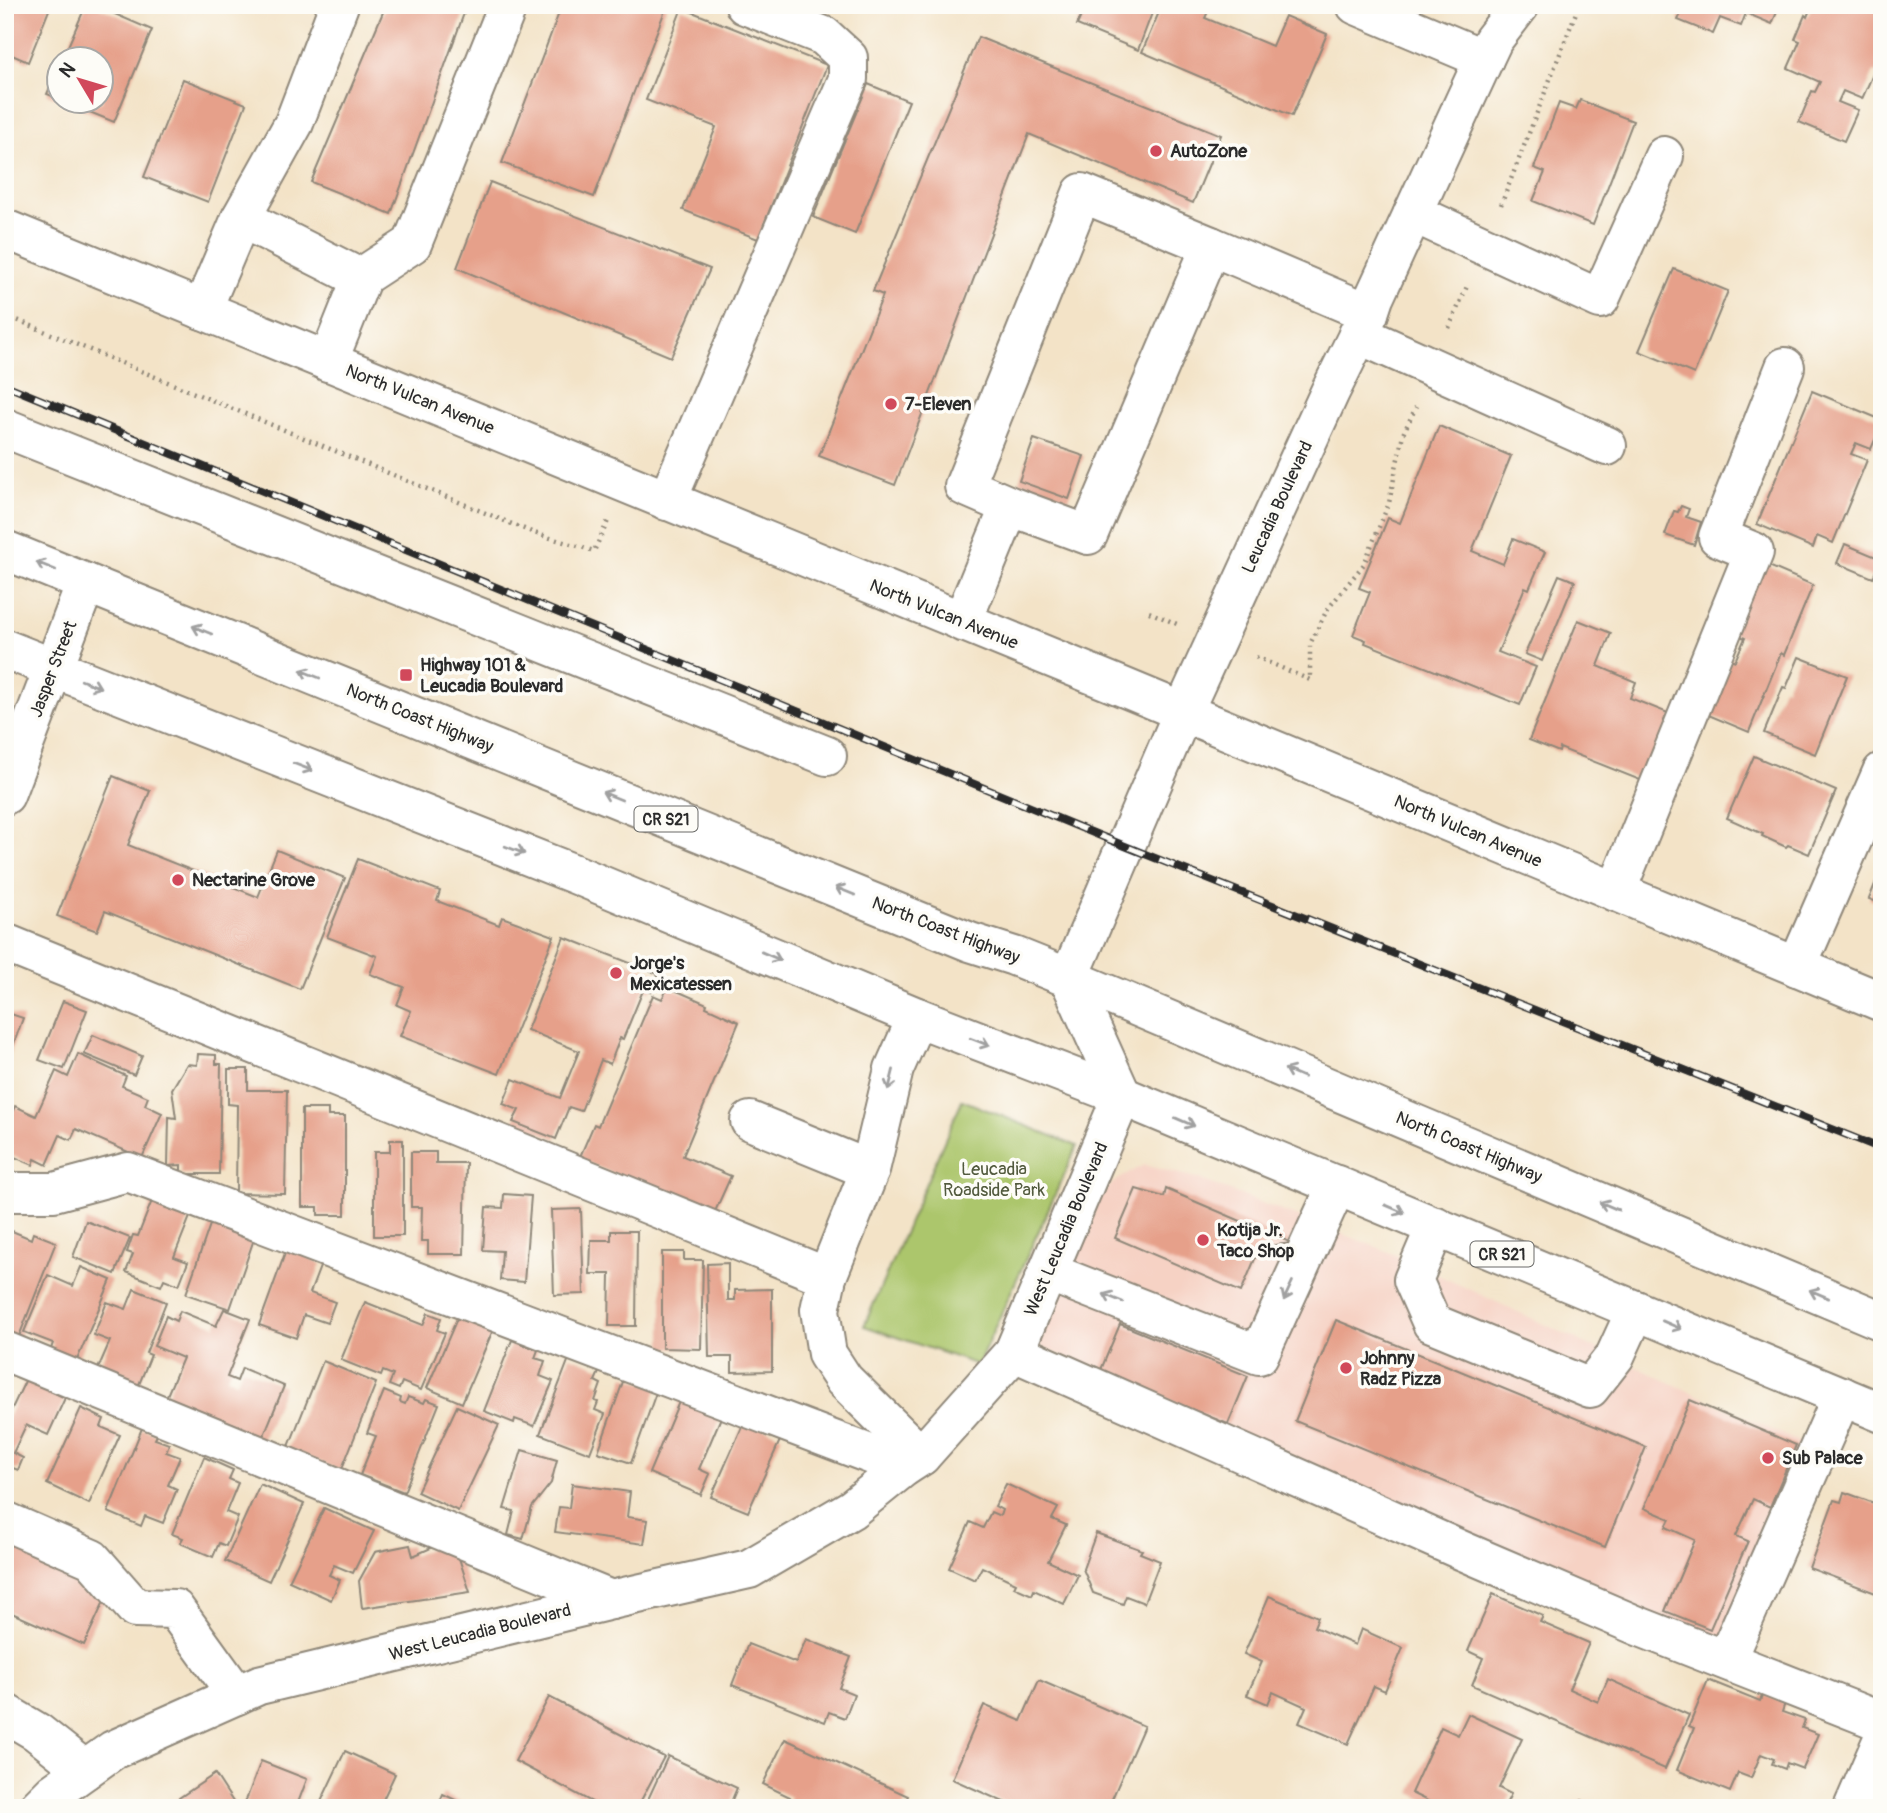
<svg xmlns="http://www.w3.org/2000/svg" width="1887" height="1813" font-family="Pangolin,sans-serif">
  <rect width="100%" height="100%" fill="#fdfcf7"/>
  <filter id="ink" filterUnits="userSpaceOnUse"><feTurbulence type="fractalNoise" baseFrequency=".0143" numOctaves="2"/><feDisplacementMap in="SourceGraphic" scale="14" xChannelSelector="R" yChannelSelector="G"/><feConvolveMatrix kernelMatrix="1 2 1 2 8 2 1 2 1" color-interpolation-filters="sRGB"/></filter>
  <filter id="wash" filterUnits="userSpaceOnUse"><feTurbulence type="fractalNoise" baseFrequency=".00686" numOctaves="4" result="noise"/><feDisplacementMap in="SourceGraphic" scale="28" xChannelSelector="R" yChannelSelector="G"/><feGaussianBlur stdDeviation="1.57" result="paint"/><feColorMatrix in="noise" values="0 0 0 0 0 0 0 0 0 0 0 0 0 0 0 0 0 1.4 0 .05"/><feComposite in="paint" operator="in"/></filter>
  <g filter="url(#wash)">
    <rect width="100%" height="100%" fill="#f3e3c7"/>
    <polygon fill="#f6d2c4" points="1144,1165 1196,1178 1382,1249 1805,1445 1718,1647 1038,1345 1097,1198 1114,1182"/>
    <polygon fill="#acc66c" stroke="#6c784c" stroke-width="2" points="962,1100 1077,1146 978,1365 864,1326"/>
    <g id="blocks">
      <g fill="#e6a08a">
        <polygon points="5,5 51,5 28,62 5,52"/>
        <polygon points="86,5 94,5 152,30 114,122 65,102 102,102 102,60 62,60"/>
        <polygon points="386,5 467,5 391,214 311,182"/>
        <polygon points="562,5 667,5 594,197 502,163"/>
        <polygon points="1086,5 1155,5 1138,50 1077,25"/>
        <polygon points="1162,5 1211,5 1205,18 1272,46 1285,16 1327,34 1292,116 1142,52"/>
        <polygon points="1685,5 1780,5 1772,24 1746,13 1741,26 1720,18 1713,34 1678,20"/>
        <polygon points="1812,5 1882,5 1882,62 1877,73 1874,72 1862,99 1843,91 1838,102 1858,110 1844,141 1799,122 1812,91 1815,92 1820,82 1788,68 1800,41 1795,39 1805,15 1807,17"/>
        <polygon points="682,8 827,65 758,239 683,210 716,127 646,100"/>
        <polygon points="978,37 1221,135 1193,203 1029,134 895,485 819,456 883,295 873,291"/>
        <polygon points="60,65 60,99 47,94"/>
        <polygon points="183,79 246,104 208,202 144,177"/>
        <polygon points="868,84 909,101 855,234 813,217"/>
        <polygon points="1580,100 1633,121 1593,225 1533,201 1545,172 1534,168 1559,103 1576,109"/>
        <polygon points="490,182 710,269 671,357 457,268"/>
        <polygon points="1674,269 1728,291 1694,374 1639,351"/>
        <polygon points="1812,391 1882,420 1882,424 1871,449 1856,443 1851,454 1867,460 1833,543 1817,536 1813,548 1757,524"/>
        <polygon points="1439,426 1511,456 1472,551 1503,564 1513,539 1545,552 1529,589 1525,587 1498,652 1536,667 1520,705 1365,643 1366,640 1353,635 1370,592 1359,588 1388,518 1400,523"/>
        <polygon points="1034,439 1084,456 1069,499 1019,481"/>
        <polygon points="1681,506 1689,509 1686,517 1701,522 1694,545 1665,535 1674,511 1678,512"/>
        <polygon points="1845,544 1881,559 1873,578 1837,563"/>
        <polygon points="1764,564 1813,585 1784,655 1781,653 1749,732 1706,714 1731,659 1735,661 1745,638 1729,631"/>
        <polygon points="1559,575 1575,581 1542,661 1525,654"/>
        <polygon points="1578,620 1611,633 1598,666 1636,682 1630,698 1673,715 1645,782 1560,748 1559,752 1529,740"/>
        <polygon points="1799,657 1847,676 1815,754 1764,733 1783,687 1786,688"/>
        <polygon points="1754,756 1836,791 1809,854 1788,845 1786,847 1762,836 1763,834 1727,818"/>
        <polygon points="113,776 150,791 128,845 258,897 277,850 345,878 300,989 105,911 97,931 57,916"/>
        <polygon points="358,859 440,891 437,901 499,925 502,917 554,936 499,1074 400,1036 411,1011 397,1005 404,987 370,974 377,956 327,937"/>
        <polygon points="1882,867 1882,904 1869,899"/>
        <polygon points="564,937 658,974 651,992 644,988 623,1039 620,1038 610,1064 601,1060 581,1111 569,1107 556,1139 513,1122 519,1110 503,1104 513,1079 560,1098 579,1051 527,1030"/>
        <polygon points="668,987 707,1004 706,1007 739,1022 683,1156 731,1176 713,1216 579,1159 594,1124 598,1126 653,995 662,999"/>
        <polygon points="63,1001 87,1010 64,1069 39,1060"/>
        <polygon points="5,1012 23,1018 6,1065 5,1065"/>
        <polygon points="93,1035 142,1056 134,1075 84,1054"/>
        <polygon points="78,1054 126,1076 122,1086 148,1097 145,1105 162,1113 142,1158 76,1129 71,1140 60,1135 47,1165 35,1159 33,1165 5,1153 5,1128 15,1106 36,1116 56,1071 68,1077"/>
        <polygon points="198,1054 216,1055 216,1064 221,1064 219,1174 181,1174 181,1165 168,1166 169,1117 176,1118 172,1089 187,1064 197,1065"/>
        <polygon points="228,1069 248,1069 248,1090 287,1090 285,1194 236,1193 237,1105 228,1104"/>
        <polygon points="302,1109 328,1109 328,1116 345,1116 345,1215 318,1215 318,1207 302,1207"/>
        <polygon points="390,1140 403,1140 403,1236 374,1236 374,1152 390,1152"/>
        <polygon points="411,1152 436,1152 436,1163 466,1163 464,1254 428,1254 428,1241 421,1241 422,1207 411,1207"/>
        <polygon points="1136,1189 1164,1197 1166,1189 1292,1243 1260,1247 1241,1292 1115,1238"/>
        <polygon points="155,1193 193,1209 174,1257 188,1262 179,1285 164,1279 161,1286 126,1272 133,1254 127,1252 133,1235 138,1236"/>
        <polygon points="504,1194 531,1196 524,1282 500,1280 502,1251 483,1250 486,1207 503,1208"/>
        <polygon points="581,1209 584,1294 554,1295 551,1210"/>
        <polygon points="213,1216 254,1239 230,1309 186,1294"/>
        <polygon points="86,1221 130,1238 115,1274 73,1257"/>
        <polygon points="12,1231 31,1239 33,1233 56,1242 18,1339 5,1334 5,1249"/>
        <polygon points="611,1231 637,1231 636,1326 609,1326 610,1274 590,1274 591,1240 611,1240"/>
        <polygon points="288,1245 321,1264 310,1293 335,1302 327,1323 304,1315 296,1338 259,1325"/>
        <polygon points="662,1252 684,1252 684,1260 703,1260 701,1349 662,1348"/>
        <polygon points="728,1263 728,1300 735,1300 735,1290 772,1289 772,1371 732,1372 732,1357 709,1357 707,1264"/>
        <polygon points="81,1267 111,1280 77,1360 51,1349 53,1343 24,1332 48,1275 73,1286"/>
        <polygon points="134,1289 166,1302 146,1353 151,1355 138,1387 97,1371 110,1341 94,1335 107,1302 126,1309"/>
        <polygon points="365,1302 423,1325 428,1313 441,1318 437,1330 445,1333 421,1390 402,1382 399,1389 389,1385 393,1375 383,1371 381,1376 341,1360"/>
        <polygon points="224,1309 250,1319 227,1377 237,1381 242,1368 284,1386 262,1440 165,1400 183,1358 154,1346 166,1316 176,1321 180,1311 216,1326"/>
        <polygon points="458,1316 493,1330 462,1403 427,1388"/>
        <polygon points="1336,1320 1646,1447 1605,1547 1295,1421"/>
        <polygon points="1120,1324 1248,1376 1228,1424 1100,1372"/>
        <polygon points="512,1340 538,1350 535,1358 545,1361 540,1376 553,1381 534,1426 515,1419 514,1423 484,1411"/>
        <polygon points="570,1356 601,1368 595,1381 601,1384 595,1401 598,1402 595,1410 605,1414 590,1453 540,1434"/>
        <polygon points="323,1361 376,1383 341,1471 288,1449"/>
        <polygon points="625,1376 658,1387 631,1463 598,1452"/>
        <polygon points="26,1379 65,1398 48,1435 26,1425 13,1453 23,1458 18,1470 5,1465 5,1423"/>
        <polygon points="384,1391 401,1398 400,1402 405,1404 408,1397 424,1403 426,1399 439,1404 404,1492 360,1475 376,1436 367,1433"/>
        <polygon points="681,1397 722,1415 699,1469 710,1474 701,1495 649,1473"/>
        <polygon points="1690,1400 1796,1445 1770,1507 1753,1499 1736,1536 1748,1541 1710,1629 1665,1611 1695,1540 1666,1527 1670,1519 1644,1508"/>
        <polygon points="457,1406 499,1425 458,1511 417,1492"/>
        <polygon points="81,1408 104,1419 101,1427 120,1435 89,1504 47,1484"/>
        <polygon points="745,1420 782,1436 748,1512 711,1497"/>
        <polygon points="142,1428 157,1435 155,1439 169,1444 166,1452 180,1457 168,1485 177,1489 163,1523 145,1516 141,1526 108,1512"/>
        <polygon points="522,1450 557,1460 551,1483 532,1507 523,1539 508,1535 514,1511 504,1509"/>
        <polygon points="204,1457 233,1470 229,1479 238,1483 226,1512 238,1517 226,1546 219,1543 213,1557 180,1543 183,1538 172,1534"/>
        <polygon points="260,1484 304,1504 269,1581 225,1561"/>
        <polygon points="572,1484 630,1492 627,1517 648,1520 644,1544 555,1532 559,1507 569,1508"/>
        <polygon points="1006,1484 1058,1508 1052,1519 1066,1525 1048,1561 1078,1575 1064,1604 1034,1590 1032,1595 1014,1587 1016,1583 982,1567 975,1580 949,1568 970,1522 983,1528 991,1512 1000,1516 1002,1510 995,1506"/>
        <polygon points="1844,1492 1882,1506 1881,1595 1809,1568 1834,1500 1841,1502"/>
        <polygon points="324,1508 374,1531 353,1573 334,1565 329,1575 340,1580 331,1600 289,1581"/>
        <polygon points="1096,1533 1142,1550 1140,1553 1160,1561 1144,1603 1126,1596 1123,1604 1093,1593 1083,1569"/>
        <polygon points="5,1537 112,1584 84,1645 5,1610"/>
        <polygon points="410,1545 413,1556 433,1547 458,1555 470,1592 362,1608 359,1581 375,1552"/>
        <polygon points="1493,1594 1543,1616 1540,1622 1589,1643 1569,1689 1598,1702 1608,1679 1689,1715 1665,1769 1472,1685 1483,1658 1468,1651"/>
        <polygon points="1269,1596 1318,1617 1314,1627 1355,1645 1361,1629 1403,1648 1385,1691 1374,1686 1348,1744 1299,1723 1306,1707 1273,1692 1268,1704 1247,1695 1262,1662 1244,1654"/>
        <polygon points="806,1639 851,1657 839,1688 854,1694 845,1718 829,1712 825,1722 732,1685 748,1644 796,1663"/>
        <polygon points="1039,1680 1144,1726 1108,1808 1017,1808 952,1779 984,1705 1021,1721"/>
        <polygon points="1708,1680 1760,1701 1763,1694 1785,1703 1782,1712 1805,1720 1802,1728 1818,1734 1803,1769 1787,1763 1785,1769 1772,1764 1774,1759 1761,1754 1751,1778 1738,1773 1730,1792 1677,1770 1694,1728 1689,1726"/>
        <polygon points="549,1697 664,1757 637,1808 603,1808 515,1761"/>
        <polygon points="1468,1714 1522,1739 1499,1788 1511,1794 1504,1808 1442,1808 1411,1793 1441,1727 1458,1735"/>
        <polygon points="785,1739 908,1796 903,1808 785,1808 790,1797 763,1784"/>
        <polygon points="345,1751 395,1774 379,1808 318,1808"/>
        <polygon points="668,1756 737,1788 731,1802 744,1808 644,1808"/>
        <polygon points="261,1761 307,1779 296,1808 257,1808 245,1803"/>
        <polygon points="215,1774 237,1808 164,1808"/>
        <polygon points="443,1794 472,1808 437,1808"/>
        <polygon points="1581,1800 1603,1807 1603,1808 1578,1808"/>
      </g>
    </g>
  </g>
  <g filter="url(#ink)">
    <use href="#blocks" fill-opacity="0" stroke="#8f8779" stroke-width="2"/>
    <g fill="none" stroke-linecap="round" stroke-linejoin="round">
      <g stroke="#8f8779" stroke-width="42">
        <g id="minor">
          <polyline points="1356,5 1484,59"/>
          <polyline points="1413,213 1600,299 1664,156"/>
          <polyline points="241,218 294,123 339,5"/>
          <polyline points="1211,246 1369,313"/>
          <polyline points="202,310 241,218 360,278 412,244 508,5"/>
          <polyline points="1358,334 1607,446"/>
          <polyline points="328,362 362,277"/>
          <polyline points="5,428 827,756"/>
          <polyline points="667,501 848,79 848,58 824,36 745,5"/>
          <polyline points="962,622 1010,506 1088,535 1211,246 1082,193 964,486 1010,506"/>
          <polyline points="5,795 86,583"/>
          <polyline points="1616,892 1754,552 1718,537 1785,367"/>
          <polyline points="5,943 827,1277"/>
          <polyline points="1797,967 1882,772"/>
          <polyline points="917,1017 894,1069 870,1170 827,1277 820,1310 827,1354 844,1380 921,1456"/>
          <polyline points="750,1121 870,1170"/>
          <polyline points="5,1192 54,1192 128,1172 904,1467"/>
          <polyline points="1436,1226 1413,1280 1432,1323 1590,1388 1615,1356 1636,1310"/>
          <polyline points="1048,1272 1259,1355 1337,1185"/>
          <polyline points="5,1351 611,1600"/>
          <polyline points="1014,1352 1463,1551 1638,1626 1882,1722"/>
          <polyline points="5,1521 92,1559 135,1608 175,1609 237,1695"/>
          <polyline points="1726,1660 1842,1396"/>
          <polyline points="5,1713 37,1732 85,1770"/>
          <polyline points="38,1808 53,1793 113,1750 259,1685 611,1600 749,1569 852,1509 904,1467 921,1456 1014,1352 1122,1096"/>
          <polyline points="1853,1808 1882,1741"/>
        </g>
      </g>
      <g stroke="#8f8779" stroke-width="42">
        <g id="major">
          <polyline points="5,229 1118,685 1882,1002"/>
          <polyline points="5,550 970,942 1014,956 1069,978 1882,1321"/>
          <polyline points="5,649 577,875 917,1017 1122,1096 1882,1413"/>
          <polyline points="1069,978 1183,712 1330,392 1369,313 1374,298 1484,59 1493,40 1520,5"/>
          <polyline points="1069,978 1122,1096"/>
        </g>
      </g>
      <g stroke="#8f8779" stroke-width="4.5" stroke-dasharray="2 5" stroke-linecap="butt">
        <polyline points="1501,205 1579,5"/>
        <polyline points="5,315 534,533 594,551 608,521"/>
        <polyline points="1449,328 1468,284"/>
        <polyline points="1149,612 1177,624"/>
        <polyline points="1256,657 1310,680 1310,644 1327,610 1364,564 1389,503 1403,434 1416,407"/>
      </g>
      <use href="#minor" stroke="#fff" stroke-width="38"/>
      <use href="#major" stroke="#fff" stroke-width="38"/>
      <g stroke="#2b2b2b" stroke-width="8">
        <polyline id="rail" points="5,385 1125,846 1882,1149"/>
      </g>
      <use href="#rail" stroke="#fdfcf7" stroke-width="5" stroke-dasharray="16" stroke-linecap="butt"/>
    </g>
    <defs><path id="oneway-shaft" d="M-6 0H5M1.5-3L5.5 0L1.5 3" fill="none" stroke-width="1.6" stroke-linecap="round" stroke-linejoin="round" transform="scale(1.75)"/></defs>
    <g stroke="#a0a0a0">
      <use href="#oneway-shaft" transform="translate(46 566) rotate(-158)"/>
      <use href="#oneway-shaft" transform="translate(202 630) rotate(-158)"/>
      <use href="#oneway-shaft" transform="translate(310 674) rotate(-158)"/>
      <use href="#oneway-shaft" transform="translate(91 684) rotate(21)"/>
      <use href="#oneway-shaft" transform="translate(303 767) rotate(21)"/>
      <use href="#oneway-shaft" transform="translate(612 796) rotate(-158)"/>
      <use href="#oneway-shaft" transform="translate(515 850) rotate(21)"/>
      <use href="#oneway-shaft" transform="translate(845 891) rotate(-158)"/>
      <use href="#oneway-shaft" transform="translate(771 956) rotate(23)"/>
      <use href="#oneway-shaft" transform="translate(980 1042) rotate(21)"/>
      <use href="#oneway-shaft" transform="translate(1294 1073) rotate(-157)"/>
      <use href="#oneway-shaft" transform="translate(891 1080) rotate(104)"/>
      <use href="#oneway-shaft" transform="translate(1185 1122) rotate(23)"/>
      <use href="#oneway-shaft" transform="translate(1609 1206) rotate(-157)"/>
      <use href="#oneway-shaft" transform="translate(1395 1209) rotate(23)"/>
      <use href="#oneway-shaft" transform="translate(1288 1291) rotate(115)"/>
      <use href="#oneway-shaft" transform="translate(1819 1294) rotate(-157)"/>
      <use href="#oneway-shaft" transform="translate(1113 1298) rotate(-158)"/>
      <use href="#oneway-shaft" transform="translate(1672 1325) rotate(23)"/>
    </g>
  </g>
  <g fill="#d1495b" stroke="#fdfcf7" stroke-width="2.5">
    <circle cx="1156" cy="151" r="7"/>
    <circle cx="891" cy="404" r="7"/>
    <rect x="399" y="668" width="14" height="14" rx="3.5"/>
    <circle cx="178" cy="880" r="7"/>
    <circle cx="616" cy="973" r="7"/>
    <circle cx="1203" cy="1240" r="7"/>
    <circle cx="1346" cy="1368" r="7"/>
    <circle cx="1768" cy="1458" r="7"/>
  </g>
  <g text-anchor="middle" stroke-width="7" stroke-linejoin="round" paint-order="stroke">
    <g fill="#fdfcf7" stroke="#6a6a68" stroke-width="2">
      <rect x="634.5" y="806.5" width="63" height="25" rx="5"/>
      <rect x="1470.5" y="1241.5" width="63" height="25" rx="5"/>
    </g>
    <g font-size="16" font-weight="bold" fill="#2b2b2b">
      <text x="666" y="825">CR S21</text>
      <text x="1502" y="1260">CR S21</text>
    </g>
    <g font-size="18" font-weight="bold" fill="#2b2b2b" stroke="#fdfcf7" text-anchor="start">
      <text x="1170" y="157">AutoZone</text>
      <text x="905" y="410">7-Eleven</text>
      <text x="420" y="671">Highway 101 &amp;<tspan x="420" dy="21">Leucadia Boulevard</tspan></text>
      <text x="192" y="886">Nectarine Grove</text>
      <text x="630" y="969">Jorge's<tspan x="630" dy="21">Mexicatessen</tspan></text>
      <text x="1217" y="1236">Kotija Jr.<tspan x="1217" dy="21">Taco Shop</tspan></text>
      <text x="1360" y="1364">Johnny<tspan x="1360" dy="21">Radz Pizza</tspan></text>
      <text x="1782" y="1464">Sub Palace</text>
    </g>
    <g font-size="18" fill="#2b2b2b" stroke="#fdfcf7">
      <text transform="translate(420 399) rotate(22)" y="6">North Vulcan Avenue</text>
      <text transform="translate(1277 507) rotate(-65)" y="6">Leucadia Boulevard</text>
      <text transform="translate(944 614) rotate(22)" y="6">North Vulcan Avenue</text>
      <text transform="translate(53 669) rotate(-69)" y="6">Jasper Street</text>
      <text transform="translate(420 718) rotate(22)" y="6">North Coast Highway</text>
      <text transform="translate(1468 831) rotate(23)" y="6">North Vulcan Avenue</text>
      <text transform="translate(946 930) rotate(21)" y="6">North Coast Highway</text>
      <text transform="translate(1469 1147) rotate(23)" y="6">North Coast Highway</text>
      <text transform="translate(1066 1229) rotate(-67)" y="6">West Leucadia Boulevard</text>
      <text transform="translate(480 1632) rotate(-14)" y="6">West Leucadia Boulevard</text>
    </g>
    <g font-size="18" fill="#525a3e" stroke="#fdfcf7">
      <text x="994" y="1175">Leucadia<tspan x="994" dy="21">Roadside Park</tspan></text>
    </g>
  </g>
  <rect width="1887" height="1813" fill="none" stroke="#fdfcf7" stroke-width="28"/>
  <g transform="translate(80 80) rotate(308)"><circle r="33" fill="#fdfcf7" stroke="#a9a8a5" stroke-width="2"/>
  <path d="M0-5L12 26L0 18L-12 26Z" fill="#d1495b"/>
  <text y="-10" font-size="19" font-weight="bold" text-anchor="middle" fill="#2b2b2b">N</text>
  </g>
</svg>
